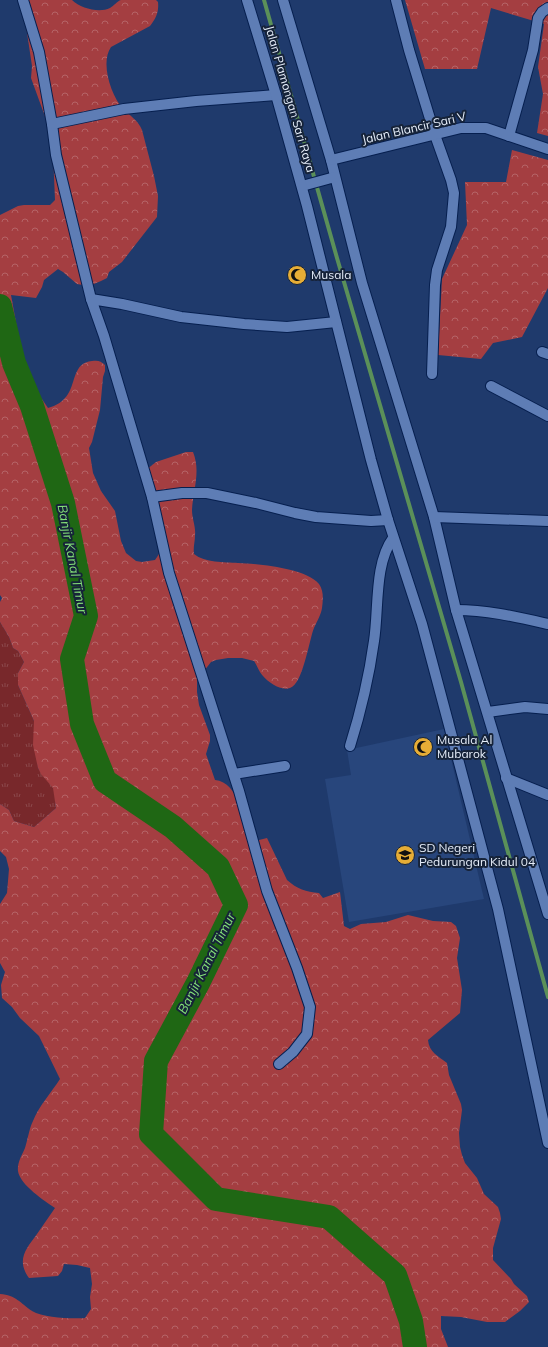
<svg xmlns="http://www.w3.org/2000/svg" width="548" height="1347" font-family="Mulish,sans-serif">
  <defs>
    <pattern id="grass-tufts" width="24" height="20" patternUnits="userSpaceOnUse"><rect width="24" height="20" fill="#78282b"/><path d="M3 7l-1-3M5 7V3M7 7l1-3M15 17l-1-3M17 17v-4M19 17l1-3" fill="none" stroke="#8b484b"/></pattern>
    <pattern id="forest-crowns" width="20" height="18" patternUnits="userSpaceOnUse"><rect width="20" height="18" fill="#a43e41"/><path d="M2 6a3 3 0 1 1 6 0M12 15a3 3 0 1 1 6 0" fill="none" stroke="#b56467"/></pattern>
  </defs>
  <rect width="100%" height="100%" fill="#1f3a6c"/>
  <polygon fill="#28467c" points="444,729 484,899 349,922 325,779 351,775 347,750"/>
  <path fill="url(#grass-tufts)" d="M0 622 9 637 13 648 18 651 24 662 18 673V685L34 721 38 768C43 777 50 782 54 789 56 795 55 802 56 808L34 827 14 821 9 810 0 804Z"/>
  <g fill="url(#forest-crowns)">
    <path d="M18 0H72C81 9 100 13 110 8 114 6 117 1 121 0 127 0 148 0 156 0L158 2C159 12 156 18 150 26L111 47C100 63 111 95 123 109 130 116 138 120 142 130L154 176 158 196 157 217 122 262 109 272 107 278 101 281 89 286 77 284 63 272 58 269 44 280 42 287 36 298 11 295 23 361 31 383 48 408C56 406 64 401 68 394 76 382 73 363 92 361 98 360 101 361 105 365V371L103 377 100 410 92 442 89 448 93 473 101 491 115 511 121 541 126 553 136 561 142 562 155 560C175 536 155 496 146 470L156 462 186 452H193C201 471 193 491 192 510 192 519 196 527 195 535 195 542 193 547 194 554 205 563 224 562 238 563 259 564 305 568 319 584 324 591 323 600 322 608 321 615 317 621 314 628 309 640 303 684 290 688 281 691 269 683 263 676 259 672 257 665 254 661L242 658H228L216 660 211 662 197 680V692L199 705 210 735V741L206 754 215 780C239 782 245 823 251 842L267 838 287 880C297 889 306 892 319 893L323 898 340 892 344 926 350 929 361 924 386 922 408 915 433 921 451 922 456 926 460 938 457 958 462 990 460 1013 428 1040C429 1052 438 1056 447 1063L449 1075 461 1104 462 1110 459 1133 460 1147 462 1155 465 1163 477 1178 484 1194 498 1207 500 1213 501 1219 493 1248V1260L511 1279 514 1284 527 1296 529 1302 520 1311 505 1322H487L461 1317 441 1316V1329L448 1347H0V1294C16 1295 20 1303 32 1311 44 1318 72 1319 85 1318L91 1309 90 1297 92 1284 90 1268 77 1265 64 1264 62 1271 58 1276 29 1278C16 1260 26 1249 37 1234 43 1225 49 1217 55 1208 45 1201 20 1185 18 1171 17 1163 22 1155 25 1148 28 1139 29 1129 33 1121 39 1106 51 1093 60 1079L39 1036 20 1018 12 1007 2 998 1 985 5 972 0 963V904L7 893 9 869 6 857 0 851V804L9 810 14 821 34 827 56 808 53 788 41 774 38 768 33 745 34 721 18 685V673L24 662 18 651 13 648 9 637 0 622V602L2 598 0 595V215L18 206 24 205H50L55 200 53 152 47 122 31 78 32 66 26 26Z"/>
    <polygon points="405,0 548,0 548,136 537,133 543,94 538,67 544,24 491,8 477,69 425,69"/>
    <polygon points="512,150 548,160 548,288 522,337 493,343 481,359 438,355 442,279 467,225 465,182 506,182"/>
  </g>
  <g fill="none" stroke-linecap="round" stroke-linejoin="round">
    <polyline stroke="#5b9059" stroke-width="4" points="264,0 337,258 461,682 548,997"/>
    <polyline stroke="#1f6714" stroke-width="24" points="0,306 14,363 32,406 63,503 86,616 72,659 82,724 105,781 173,827 218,867 236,905 198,983 156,1061 151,1134 216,1199 329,1217 395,1275 411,1321 415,1347"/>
    <g stroke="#061f4f" stroke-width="12">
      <g id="street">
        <polyline points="23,0 39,52 52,124 56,155 91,299"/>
        <polyline points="283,0 331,160 362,283 434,517 456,610 548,914"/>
        <polyline points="396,0 409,50 435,135 451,180 454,193 451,227 437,270 435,285 432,374"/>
        <polyline points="52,124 124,109 196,101 276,95"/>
        <polyline points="509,136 533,50 538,18 542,12 548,8"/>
        <polyline points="331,160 461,128 486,128 548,149"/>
        <polyline points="302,186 335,177"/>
        <polyline points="542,352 548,354"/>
        <polyline points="491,386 548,416"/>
        <polyline points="152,497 182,493 207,493 256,503 295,513 316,517 371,521 388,520"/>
        <polyline points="434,517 548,521"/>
        <path d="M456 610C488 610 517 617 548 624"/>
        <polyline points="488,712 525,707 548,709"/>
        <path d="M350 746C361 711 369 677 374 641 379 609 374 564 393 538"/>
        <polyline points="234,774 285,766"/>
        <polyline points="506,778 548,795"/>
        <polyline points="279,1064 293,1052 307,1034 310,1007 297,968 267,891 239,791 169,573 152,497 104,336 91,299 122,304 181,317 244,324 287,327 336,322"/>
      </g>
    </g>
    <g stroke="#061f4f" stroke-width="12">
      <polyline id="secondary" points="247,0 276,95 307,206 371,460 388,520 422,624 498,909 548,1143"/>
    </g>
    <use href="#street" stroke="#5e7db5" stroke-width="10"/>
    <use href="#secondary" stroke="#5e7db5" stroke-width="10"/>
  </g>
  <defs>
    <g id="mosque-disc" transform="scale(1)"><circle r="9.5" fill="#e6ad36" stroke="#162339"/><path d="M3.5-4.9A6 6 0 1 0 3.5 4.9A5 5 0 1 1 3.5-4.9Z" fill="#111"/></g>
    <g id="school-disc" transform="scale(1)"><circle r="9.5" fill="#e6ad36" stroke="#162339"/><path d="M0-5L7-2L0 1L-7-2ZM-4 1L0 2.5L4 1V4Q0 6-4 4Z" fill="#111"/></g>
  </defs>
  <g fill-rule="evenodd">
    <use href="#mosque-disc" x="297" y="275"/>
    <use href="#mosque-disc" x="423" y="747"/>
    <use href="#school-disc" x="405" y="855"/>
  </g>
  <g text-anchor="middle" stroke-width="4" stroke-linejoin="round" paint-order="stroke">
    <g font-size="12" fill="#e7effb" stroke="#162339">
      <text transform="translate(290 99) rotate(74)" y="4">Jalan Plamongan Sari Raya</text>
      <text transform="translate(414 128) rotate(-13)" y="4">Jalan Blancir Sari V</text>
    </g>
    <g font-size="12" fill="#e7effb" stroke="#162339" text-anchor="start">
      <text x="311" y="279">Musala</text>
      <text x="437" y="744">Musala Al<tspan x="437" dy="14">Mubarok</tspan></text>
      <text x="419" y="852">SD Negeri<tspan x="419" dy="14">Pedurungan Kidul 04</tspan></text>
    </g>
    <g font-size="13" font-style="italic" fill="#84e078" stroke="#162339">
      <text transform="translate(73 559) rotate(79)" y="5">Banjir Kanal Timur</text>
      <text transform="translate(206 963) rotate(-63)" y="5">Banjir Kanal Timur</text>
    </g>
  </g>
</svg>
